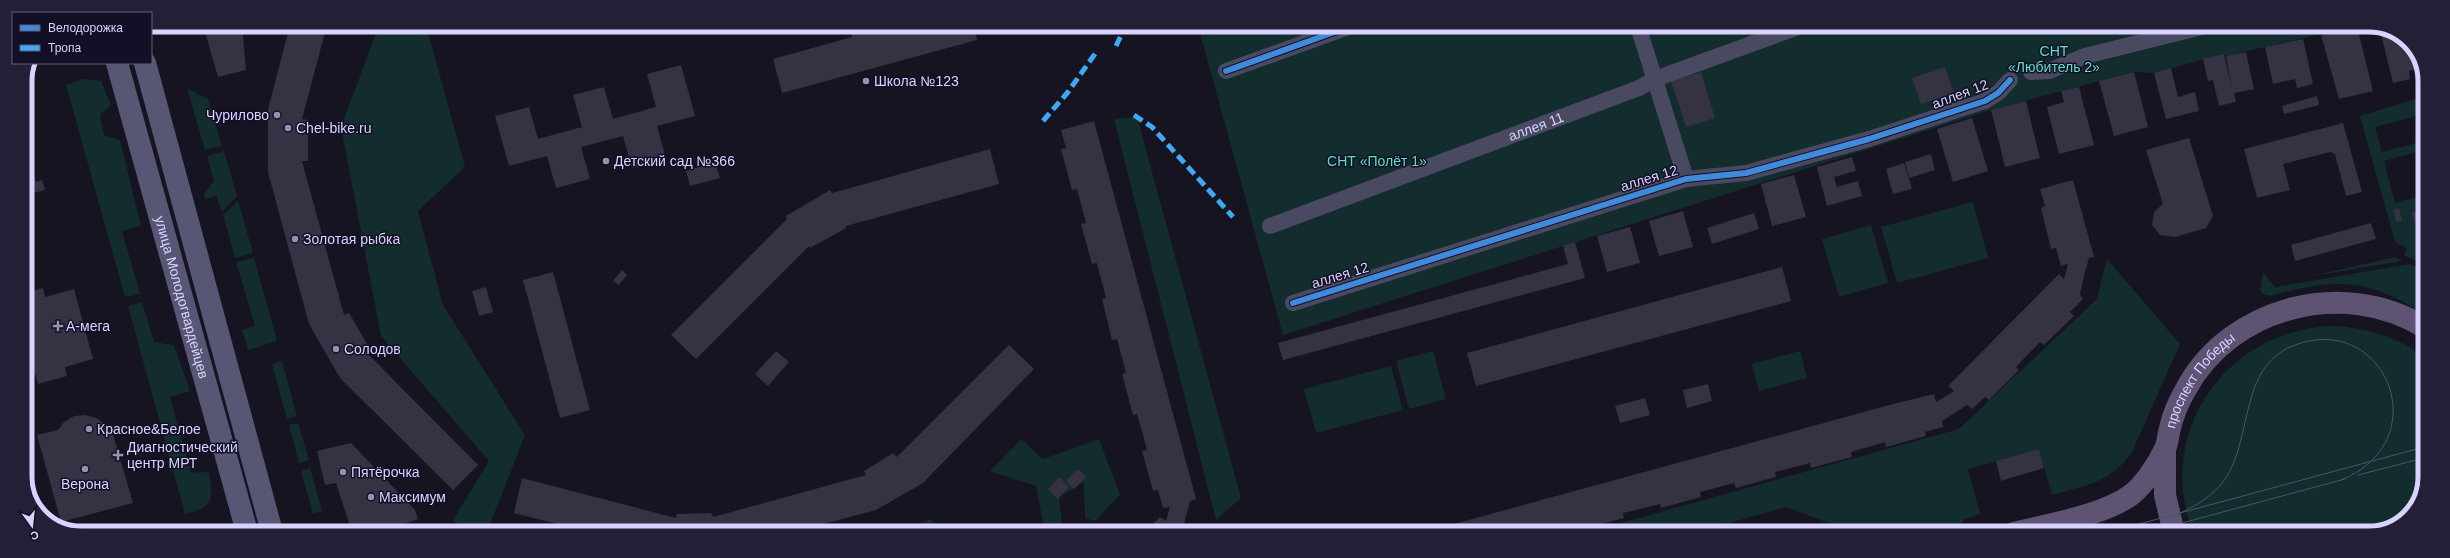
<svg xmlns="http://www.w3.org/2000/svg" width="2450" height="558" font-family="Helvetica,sans-serif">
  <rect width="100%" height="100%" fill="#161421"/>
  <g fill="#132c2d">
    <polygon points="379,25 426,25 465,167 418,211 443,305 525,435 487,532 469,532 453,520 489,461 381,336 341,127"/>
    <polygon points="1198,26 2355,26 2226,56 2224,54 2154,73 2134,72 1991,110 1283,335"/>
    <polygon points="83,79 101,81 111,105 100,115 104,135 120,140 141,226 122,231 140,294 125,297 66,85"/>
    <polygon points="187,88 208,99 222,146 205,150"/>
    <polygon points="2425,96 2425,114 2375,127 2382,152 2421,142 2419,134 2425,127 2425,157 2420,151 2384,161 2395,203 2425,195 2424,265 2404,255 2407,248 2395,242 2360,116"/>
    <polygon points="1137,117 1241,498 1216,520 1114,119"/>
    <polygon points="224,151 237,196 222,212 216,195 205,200 204,194 214,181 207,156"/>
    <polygon points="238,201 253,253 235,258 223,215"/>
    <polygon points="1973,202 1988,258 1897,283 1881,227"/>
    <polygon points="1871,225 1888,283 1839,297 1822,239"/>
    <polygon points="2395,257 2402,261 2307,277"/>
    <polygon points="254,258 277,341 248,350 242,330 255,326 236,262"/>
    <path d="M2107 259 2180 344 2132 452C2112 482 2085 486 2052 495L2039 449 1968 469 1980 514 1964 519 1958 530 1947 533H1855L1786 507 1693 533H1585L1959 429 2097 299Z"/>
    <path d="M2410 264 2424 271V314C2364 276 2335 279 2269 296L2263 294 2260 290 2263 272 2275 287Z"/>
    <path d="M142 302 154 342 174 345 190 391 170 397 191 473 209 472C214 501 213 507 185 514L128 306Z"/>
    <path d="M2334 326C2367 328 2398 337 2424 357V487L2406 519 2369 533H2193C2154 431 2227 329 2334 326Z"/>
    <polygon points="1433,351 1446,399 1409,409 1396,361"/>
    <polygon points="1800,351 1807,378 1759,391 1752,364"/>
    <polygon points="282,361 297,416 287,419 272,364"/>
    <polygon points="1391,366 1403,410 1316,433 1304,389"/>
    <polygon points="298,423 309,460 299,463 289,425"/>
    <polygon points="1021,439 1043,459 1099,439 1120,495 1095,521 1085,518 1084,482 1059,497 1063,532 1045,532 1036,486 990,471"/>
    <polygon points="310,468 322,511 313,514 301,471"/>
    <polygon points="929,519 950,532 906,532"/>
  </g>
  <g fill="#343243">
    <polygon points="203,25 242,25 246,70 218,77"/>
    <polygon points="290,25 327,25 302,119 308,120 308,161 302,161 344,315 349,313 370,349 366,352 478,465 453,490 340,378 309,324 268,172 268,109"/>
    <polygon points="743,25 771,25 771,26 745,33"/>
    <polygon points="849,25 887,25 887,27 895,25 973,25 977,40 782,93 773,59 852,37"/>
    <polygon points="2357,26 2373,91 2339,99 2321,35"/>
    <polygon points="2379,26 2411,44 2421,68 2409,71 2410,79 2393,83"/>
    <polygon points="2303,39 2313,84 2297,88 2295,79 2273,84 2265,47"/>
    <polygon points="2246,52 2254,89 2234,93 2236,102 2219,106 2213,80 2208,81 2203,59 2224,54 2232,89 2226,56"/>
    <polygon points="681,65 695,116 657,126 666,159 632,168 623,136 581,147 590,179 556,188 547,156 509,166 495,116 529,107 538,139 582,127 573,95 604,87 613,119 656,107 647,74"/>
    <polygon points="1945,67 1954,93 1921,104 1912,78"/>
    <polygon points="2171,68 2178,97 2195,92 2199,111 2166,119 2154,73"/>
    <polygon points="1701,72 1715,118 1686,127 1671,81"/>
    <polygon points="2134,72 2148,127 2114,136 2099,81"/>
    <polygon points="2079,87 2094,145 2059,154 2047,107 2064,102 2061,91"/>
    <polygon points="2317,96 2319,105 2284,114 2282,106"/>
    <polygon points="2026,101 2040,158 2005,167 1991,110"/>
    <polygon points="1972,118 1988,171 1953,182 1937,129"/>
    <polygon points="1094,121 1196,499 1190,501 1182,532 1145,532 1160,517 1166,521 1170,507 1163,508 1158,490 1153,491 1142,451 1147,450 1142,431 1137,414 1133,415 1122,374 1126,373 1117,339 1112,340 1102,299 1106,298 1097,263 1092,264 1081,224 1086,223 1077,189 1072,190 1061,149 1066,148 1061,130"/>
    <polygon points="2343,123 2362,192 2346,196 2335,154 2330,152 2283,164 2290,190 2257,198 2244,149"/>
    <polygon points="2189,138 2213,216 2206,228 2175,237 2160,235 2152,225 2154,212 2163,204 2146,150"/>
    <polygon points="25,143 36,182 42,180 45,190 25,195"/>
    <polygon points="990,149 999,184 846,226 846,228 821,242 810,248 809,246 696,359 671,335 787,219 786,216 830,190 832,193"/>
    <polygon points="1931,154 1935,170 1909,178 1905,162"/>
    <polygon points="1852,157 1856,171 1834,177 1837,187 1858,181 1862,196 1827,206 1817,167"/>
    <polygon points="715,162 720,178 690,186 686,171"/>
    <polygon points="1904,163 1912,189 1893,194 1886,169"/>
    <polygon points="1794,175 1806,217 1772,226 1761,184"/>
    <polygon points="2073,180 2094,257 2089,258 2084,276 2080,294 2083,299 2070,312 2074,316 2044,345 2040,342 2016,367 2019,370 1989,400 1985,397 1972,409 1967,405 1942,421 1943,427 1925,432 1926,436 1886,447 1885,442 1851,452 1852,457 1811,468 1810,463 1775,472 1776,477 1736,488 1734,483 1700,492 1701,497 1661,508 1660,504 1623,513 1624,518 1584,529 1583,524 1551,533 1421,533 1893,404 1934,394 1936,402 1954,391 1948,386 2059,274 2064,279 2068,264 2061,266 2056,248 2051,249 2041,208 2045,206 2040,189"/>
    <polygon points="2399,208 2402,221 2396,222 2393,210"/>
    <polygon points="2425,208 2425,240 2420,241 2412,212"/>
    <polygon points="1683,211 1693,247 1659,256 1649,221"/>
    <polygon points="1754,213 1759,229 1712,244 1707,228"/>
    <polygon points="2371,223 2376,239 2295,261 2291,245"/>
    <polygon points="1630,227 1640,263 1607,272 1597,236"/>
    <polygon points="1575,242 1585,278 1283,360 1278,343 1568,264 1563,246"/>
    <polygon points="1782,267 1791,301 1476,386 1467,353"/>
    <polygon points="622,270 627,275 619,285 613,281"/>
    <polygon points="553,272 590,410 560,418 523,280"/>
    <polygon points="486,287 493,312 479,316 472,291"/>
    <polygon points="43,288 45,297 74,289 93,359 65,367 67,376 38,384 36,375 25,378 25,293"/>
    <polygon points="1009,345 1034,369 923,483 876,510 793,532 589,532 514,513 522,478 676,518 677,514 711,513 713,517 866,475 864,471 893,453 897,457"/>
    <polygon points="776,351 789,362 768,386 755,374"/>
    <polygon points="1708,384 1712,401 1687,408 1683,390"/>
    <polygon points="1645,398 1650,415 1620,423 1615,406"/>
    <polygon points="85,415 96,418 105,424 113,434 133,503 61,522 37,435 58,430 64,422 74,416"/>
    <polygon points="351,443 415,510 418,519 382,532 352,532 336,483 325,485 317,451"/>
    <polygon points="2039,449 2044,468 2001,481 1996,461"/>
    <polygon points="1078,469 1086,477 1074,489 1066,481"/>
    <polygon points="1059,477 1069,487 1058,499 1048,489"/>
  </g>
  <g fill="none" stroke-linecap="round" stroke-linejoin="round">
    <g stroke="#4a4962" stroke-width="16">
      <polyline points="1638,26 1686,179"/>
      <polyline points="1226,71 1351,26"/>
      <polyline points="2031,72 2049,71 2085,56 2206,26"/>
      <path id="s1" d="M1270 226 1639 88 1655 79 1801 26"/>
      <polyline points="1293,303 1686,179 1746,173 1869,139 1985,101 1998,93 2010,80"/>
    </g>
    <g stroke="#575674" stroke-width="22">
      <path id="s2" d="M117 63 247 532"/>
      <polyline points="145,63 272,532"/>
    </g>
    <g stroke="#5e5373" stroke-width="22">
      <polyline points="2165,451 2165,495 2174,533"/>
      <path id="s3" d="M2014 533C2049 524 2102 516 2131 495 2144 485 2158 464 2165 449 2168 443 2168 435 2170 428 2173 415 2179 401 2186 389 2231 306 2344 278 2424 327"/>
    </g>
    <g stroke="#43596b" stroke-width="1">
      <polyline points="2358,475 2424,458"/>
      <path d="M2180 513C2198 505 2214 495 2225 479 2254 436 2238 363 2298 344 2386 314 2438 441 2341 480"/>
      <polyline points="2106,533 2424,447"/>
      <polyline points="2145,533 2345,479"/>
    </g>
    <g stroke="#3fa9f5" stroke-width="5" stroke-dasharray="10 5" stroke-linecap="butt">
      <polyline points="1116,46 1126,25"/>
      <polyline points="1134,115 1152,127 1233,217"/>
      <polyline points="1043,121 1068,92 1097,51"/>
    </g>
    <g stroke="#130f26" stroke-width="8">
      <g id="cycleway">
        <polyline points="1226,71 1351,26"/>
        <polyline points="1293,303 1686,179 1746,173 1869,139 1985,101 1998,93 2010,80"/>
      </g>
    </g>
    <use href="#cycleway" stroke="#408adc" stroke-width="6"/>
  </g>
  <g fill="#9591b1" stroke="#130f26" stroke-width="1.5">
    <circle cx="866" cy="81" r="4"/>
    <circle cx="277" cy="115" r="4"/>
    <circle cx="288" cy="128" r="4"/>
    <circle cx="606" cy="161" r="4"/>
    <circle cx="295" cy="239" r="4"/>
    <path d="M56 320h4v4h4v4h-4v4h-4v-4h-4v-4h4z"/>
    <circle cx="336" cy="349" r="4"/>
    <circle cx="89" cy="429" r="4"/>
    <path d="M116 449h4v4h4v4h-4v4h-4v-4h-4v-4h4z"/>
    <circle cx="85" cy="469" r="4"/>
    <circle cx="343" cy="472" r="4"/>
    <circle cx="371" cy="497" r="4"/>
  </g>
  <g text-anchor="middle" stroke-width="3" stroke-linejoin="round" paint-order="stroke">
    <g font-size="14" fill="#5fe0c0" stroke="#130f26">
      <text x="2054" y="56">СНТ<tspan x="2054" dy="16">«Любитель 2»</tspan></text>
      <text x="1377" y="166">СНТ «Полёт 1»</text>
    </g>
    <g font-size="14" fill="#d9d4ff" stroke="#130f26" text-anchor="start">
      <text x="874" y="86">Школа №123</text>
      <text x="269" y="120" text-anchor="end">Чурилово</text>
      <text x="296" y="133">Chel-bike.ru</text>
      <text x="614" y="166">Детский сад №366</text>
      <text x="303" y="244">Золотая рыбка</text>
      <text x="66" y="331">А-мега</text>
      <text x="344" y="354">Солодов</text>
      <text x="97" y="434">Красное&amp;Белое</text>
      <text x="127" y="452">Диагностический<tspan x="127" dy="16">центр МРТ</tspan></text>
      <text x="351" y="477">Пятёрочка</text>
      <text x="85" y="489" text-anchor="middle">Верона</text>
      <text x="379" y="502">Максимум</text>
    </g>
    <g font-size="14" fill="#d9d4ff" stroke="#130f26">
      <text transform="translate(1960 94) rotate(-21)" y="5">аллея 12</text>
      <text dy="5" stroke="none"><textPath href="#s1" startOffset="284">аллея 11</textPath></text>
      <text transform="translate(1649 178) rotate(-17)" y="5">аллея 12</text>
      <text transform="translate(1340 275) rotate(-17)" y="5">аллея 12</text>
      <text dy="5" stroke="none"><textPath href="#s2" startOffset="243">улица Молодогвардейцев</textPath></text>
      <text dy="5" stroke="none"><textPath href="#s3" startOffset="260">проспект Победы</textPath></text>
    </g>
  </g>
  <path d="M0 0H2450V558H0ZM81 32H2369A49 49 0 0 1 2418 81V477A49 49 0 0 1 2369 526H81A49 49 0 0 1 32 477V81A49 49 0 0 1 81 32Z" fill="#231f37" fill-rule="evenodd"/>
  <path fill="none" stroke="#d9d4ff" stroke-width="5" d="M81 32H2369A49 49 0 0 1 2418 81V477A49 49 0 0 1 2369 526H81A49 49 0 0 1 32 477V81A49 49 0 0 1 81 32Z"/>
  <rect x="12" y="12" width="140" height="52" fill="#130f26" stroke="#625e7d"/>
  <rect x="20" y="25" width="20" height="6" fill="#408adc" stroke="#625e7d"/>
  <text x="48" y="32" font-size="12" fill="#d9d4ff">Велодорожка</text>
  <rect x="20" y="45" width="20" height="6" fill="#3fa9f5" stroke="#625e7d"/>
  <text x="48" y="52" font-size="12" fill="#d9d4ff">Тропа</text>
  <g transform="translate(32 526) rotate(165)" stroke="#130f26" stroke-width="3" paint-order="stroke">
  <path d="M0-3L7 15L0 10L-7 15Z" fill="#d9d4ff"/>
  <text y="-6" font-size="11" font-weight="bold" text-anchor="middle" fill="#d9d4ff">С</text>
  </g>
</svg>
